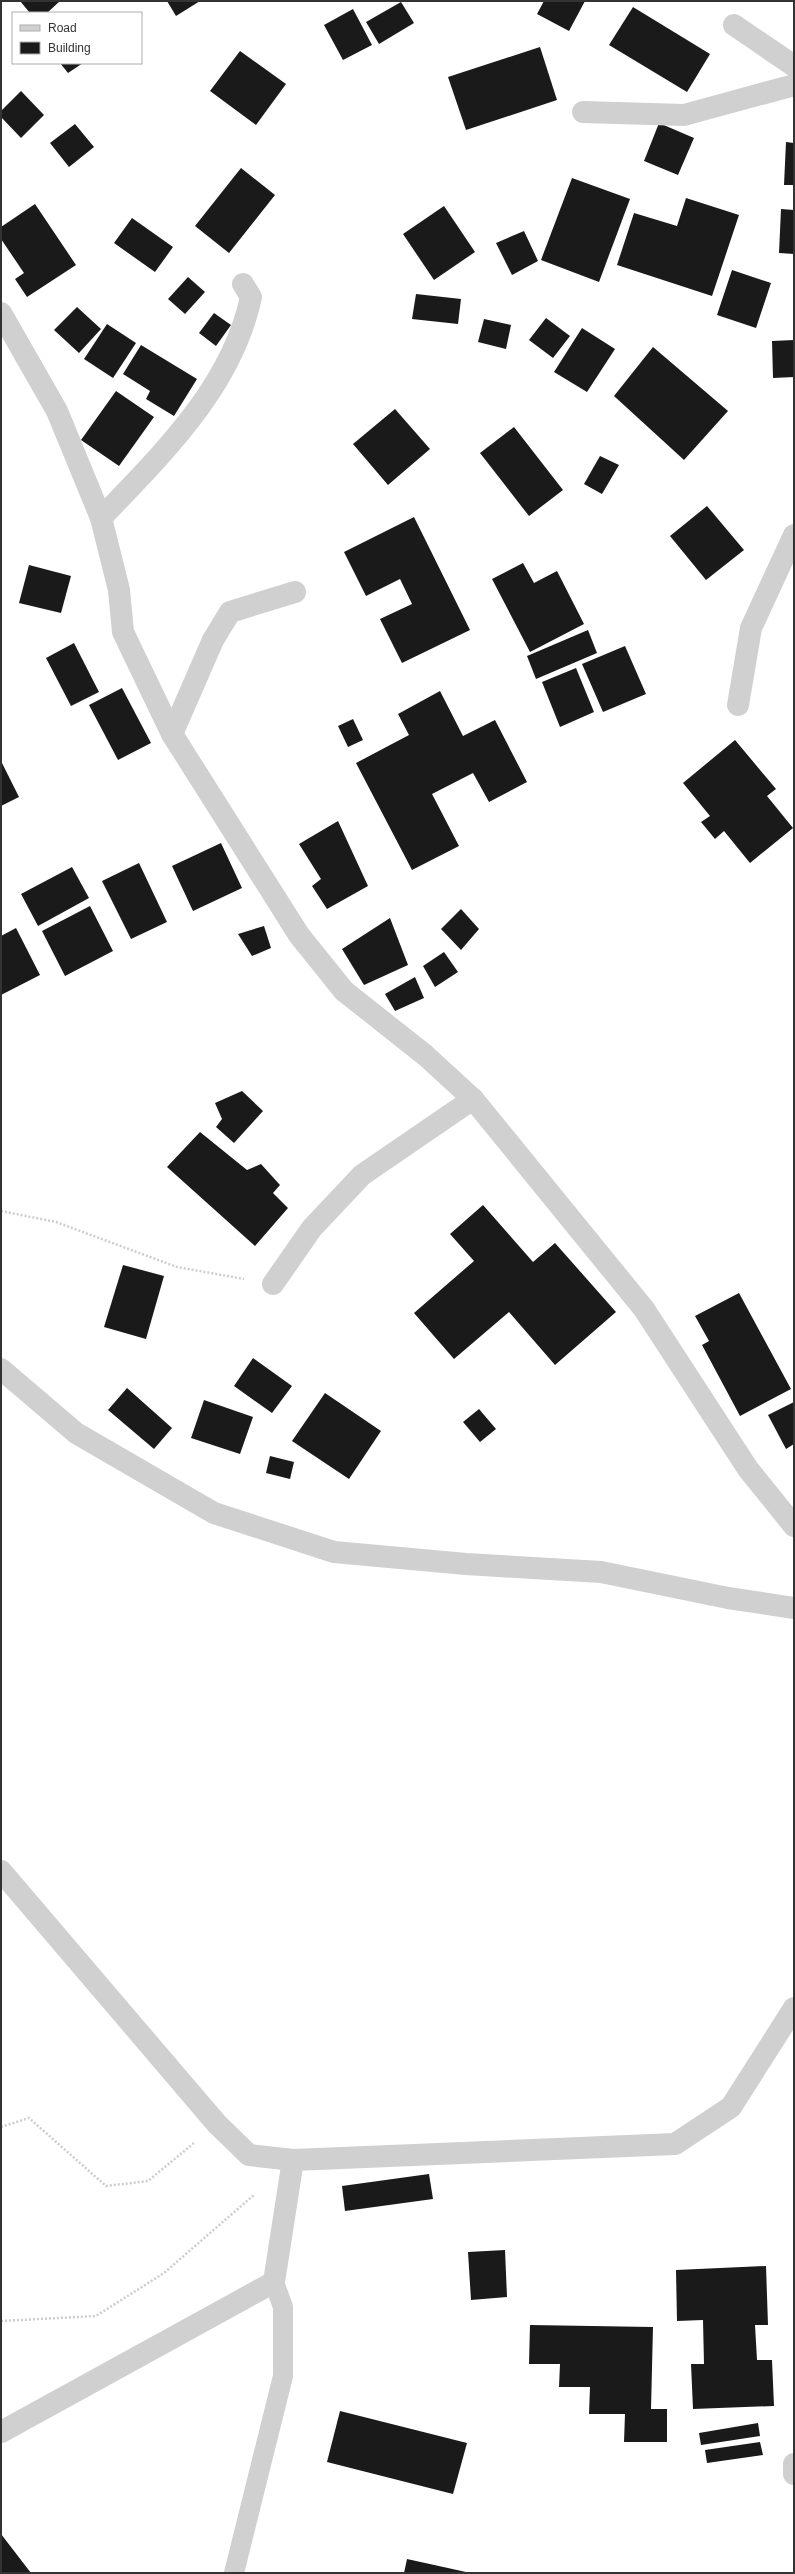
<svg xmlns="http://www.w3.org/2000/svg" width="795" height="2574" font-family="Helvetica,sans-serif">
  <rect width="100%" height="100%" fill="#fff"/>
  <g fill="#1a1a1a">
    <polygon points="20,1 60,1 47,13 30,13"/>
    <polygon points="167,1 200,1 176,16"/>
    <polygon points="544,1 585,1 569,31 537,14"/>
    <polygon points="401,2 414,23 379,44 366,22"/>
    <polygon points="633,7 710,54 687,92 609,45"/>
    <polygon points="353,9 372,45 343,60 324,25"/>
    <polygon points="540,47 557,100 466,130 448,77"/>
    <polygon points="240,51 286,84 256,125 210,91"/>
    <polygon points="60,63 83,63 68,73"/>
    <polygon points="21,91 44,115 21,138 1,117 1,111"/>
    <polygon points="659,123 694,138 678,175 644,161"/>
    <polygon points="75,124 94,147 69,167 50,143"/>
    <polygon points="786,142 794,143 794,185 784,185"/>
    <polygon points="241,168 275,195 229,253 195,226"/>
    <polygon points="572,178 630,199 599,282 541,260"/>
    <polygon points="686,198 739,215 712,296 617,265 634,213 677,226"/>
    <polygon points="35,204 76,265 27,297 15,279 24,273 1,239 1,227"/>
    <polygon points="444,206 475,252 434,280 403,234"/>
    <polygon points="781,209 794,210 794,254 779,253"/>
    <polygon points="132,218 173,247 155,272 114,243"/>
    <polygon points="524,231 538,261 512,275 496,243"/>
    <polygon points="732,270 771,283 756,328 717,315"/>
    <polygon points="188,277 205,292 185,314 168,299"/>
    <polygon points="416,294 461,299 458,324 412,319"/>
    <polygon points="77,307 101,329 79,353 54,330"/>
    <polygon points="214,313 231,325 216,346 199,333"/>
    <polygon points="546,318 570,336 553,358 529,340"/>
    <polygon points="484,319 511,325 506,349 478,342"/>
    <polygon points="107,324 136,343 113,378 84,359"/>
    <polygon points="582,328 615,349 587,392 554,372"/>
    <polygon points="794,340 794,377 773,378 772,341"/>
    <polygon points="141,345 197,379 174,416 146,399 150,391 123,374"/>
    <polygon points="653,347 728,411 684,460 614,396"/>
    <polygon points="116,391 154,417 119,466 81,440"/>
    <polygon points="395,409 430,449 388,485 353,444"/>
    <polygon points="514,427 563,490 529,516 480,453"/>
    <polygon points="600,456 619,465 602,494 584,484"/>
    <polygon points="707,506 744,550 706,580 670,536"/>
    <polygon points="414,517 470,630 402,663 380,619 412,604 400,579 366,596 344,552"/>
    <polygon points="523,563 534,583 557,571 584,624 530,652 492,579"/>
    <polygon points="29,565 71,576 61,613 19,603"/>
    <polygon points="588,630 597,653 536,679 527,656"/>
    <polygon points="74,643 99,692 71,706 46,658"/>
    <polygon points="625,646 646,694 603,712 582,664"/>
    <polygon points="576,668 594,712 560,727 542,682"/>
    <polygon points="122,688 151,743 118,760 89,705"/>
    <polygon points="440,691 463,736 495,720 527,782 489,802 473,773 432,794 459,846 412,870 356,763 409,735 398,714"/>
    <polygon points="353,719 363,740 348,747 338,726"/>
    <polygon points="735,740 776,789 767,796 793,828 750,863 724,831 715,839 701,822 710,816 683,783"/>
    <polygon points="1,761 19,797 1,806"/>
    <polygon points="338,821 368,886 327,909 312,886 321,879 299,844"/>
    <polygon points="221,843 242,888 193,911 172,866"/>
    <polygon points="139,863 167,922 131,939 102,881"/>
    <polygon points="72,867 89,898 38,926 21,894"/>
    <polygon points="90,906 113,951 65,976 42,931"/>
    <polygon points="461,909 479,929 461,950 441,929"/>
    <polygon points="390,918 408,965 364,985 342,949"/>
    <polygon points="264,926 271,948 252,956 238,934"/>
    <polygon points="16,928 40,975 1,995 1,936"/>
    <polygon points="444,952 458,972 435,987 423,966"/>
    <polygon points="415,977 424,998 395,1011 385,994"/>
    <polygon points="242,1091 263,1111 234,1143 216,1127 222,1119 215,1103"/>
    <polygon points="200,1132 247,1170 261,1164 280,1185 273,1193 288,1208 255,1246 167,1167"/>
    <polygon points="483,1205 533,1262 555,1243 616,1312 555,1365 509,1312 454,1359 414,1313 474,1261 450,1234"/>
    <polygon points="123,1265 164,1276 146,1339 104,1327"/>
    <polygon points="739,1293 791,1389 740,1416 702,1345 709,1341 695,1316"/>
    <polygon points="253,1358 292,1386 272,1413 234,1386"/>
    <polygon points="127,1388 172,1428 154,1449 108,1410"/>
    <polygon points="325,1393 381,1431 349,1479 292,1441"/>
    <polygon points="204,1400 253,1417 240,1454 191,1438"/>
    <polygon points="794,1402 794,1444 786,1449 768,1415"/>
    <polygon points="479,1409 496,1429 480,1442 463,1422"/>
    <polygon points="270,1456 294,1462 290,1479 266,1473"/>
    <polygon points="429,2174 433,2199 345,2211 342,2186"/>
    <polygon points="505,2250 507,2297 471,2300 468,2252"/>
    <polygon points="766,2266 768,2325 755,2325 757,2360 772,2360 774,2406 693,2409 691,2364 704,2364 703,2320 677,2321 676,2270"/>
    <polygon points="530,2325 653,2327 651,2409 667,2409 667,2442 624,2442 625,2414 589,2414 590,2387 559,2387 560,2364 529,2364"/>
    <polygon points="340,2411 467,2443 453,2494 327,2462"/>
    <polygon points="758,2423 760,2436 701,2445 699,2433"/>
    <polygon points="760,2442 763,2455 707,2463 705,2450"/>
    <polygon points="1,2534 31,2573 1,2573"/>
    <polygon points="407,2559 466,2572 466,2573 404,2573"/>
  </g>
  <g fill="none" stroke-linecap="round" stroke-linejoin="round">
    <g stroke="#cdcdcd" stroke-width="2.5" stroke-dasharray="2 2" stroke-linecap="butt">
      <polyline points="1,1211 56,1222 177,1267 244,1279"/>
      <polyline points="1,2127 29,2118 106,2186 148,2181 194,2143"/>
      <polyline points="1,2321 96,2316 164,2273 255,2194"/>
    </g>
    <polyline stroke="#d0d0d0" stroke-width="20" points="234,2573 283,2376 283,2307 274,2282"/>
    <g stroke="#d0d0d0" stroke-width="22">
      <polyline points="734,25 794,66"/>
      <polyline points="583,112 684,115 794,85"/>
      <polyline points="1,313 57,411 101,518 119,590 123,632 172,734 299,935 344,991 425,1055 473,1099 644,1309 748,1469 794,1526"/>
      <path d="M101 518C163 453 232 387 251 297L243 284"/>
      <polyline points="738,705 751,628 794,535"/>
      <polyline points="172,734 213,640 230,612 295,592"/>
      <polyline points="273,1284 312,1228 362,1175 473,1099"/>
      <polyline points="1,1369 76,1433 214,1513 334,1552 466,1564 601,1572 728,1598 794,1608"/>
      <polyline points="1,1871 217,2124 249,2155 293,2160 675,2144 731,2107 794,2008"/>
      <polyline points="1,2432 274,2282 293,2160"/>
      <polyline points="794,2474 794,2464"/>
    </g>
  </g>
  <rect width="795" height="2574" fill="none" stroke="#333333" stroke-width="4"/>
  <rect x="12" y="12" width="130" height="52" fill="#ffffff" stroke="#adadad"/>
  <rect x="20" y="25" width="20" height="6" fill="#d0d0d0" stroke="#adadad"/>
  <text x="48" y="32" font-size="12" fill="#333333">Road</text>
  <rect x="20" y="42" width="20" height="12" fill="#1a1a1a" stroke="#adadad"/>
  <text x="48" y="52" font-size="12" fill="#333333">Building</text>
</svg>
